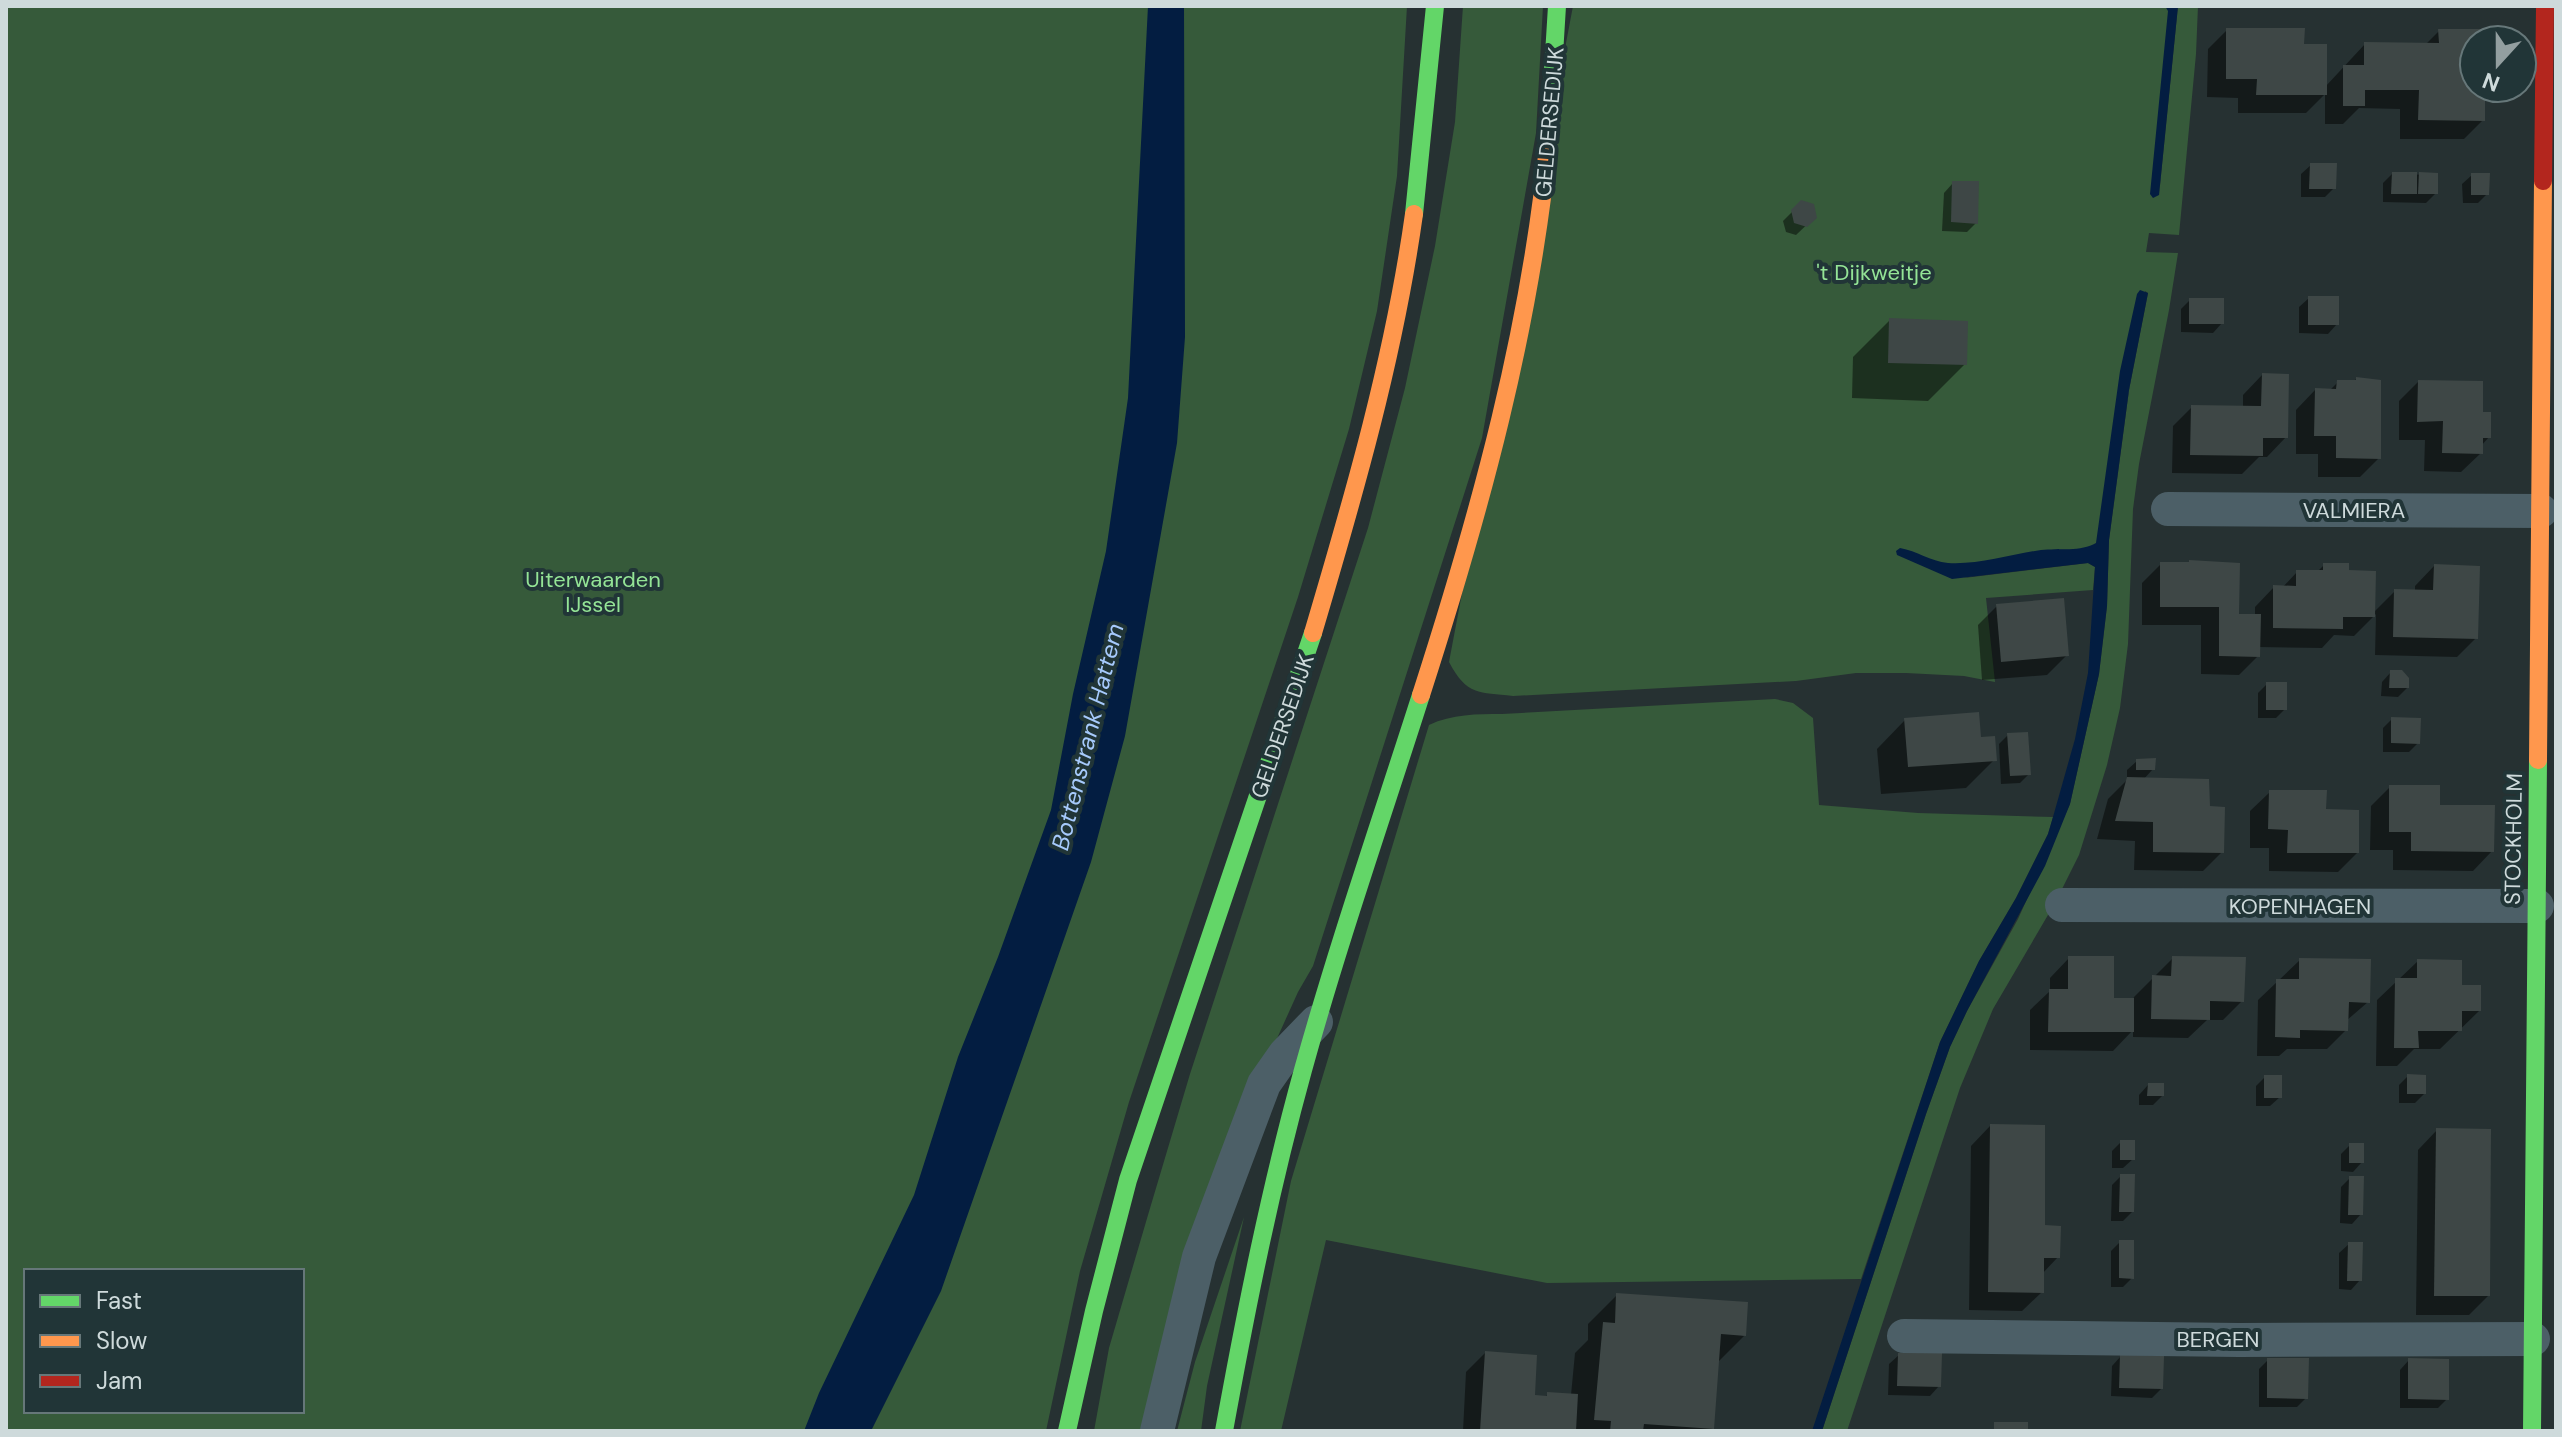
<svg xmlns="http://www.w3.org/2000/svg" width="2562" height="1437" font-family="'DM Sans',sans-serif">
  <rect width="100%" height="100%" fill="#263132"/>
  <g fill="#365a3a" fill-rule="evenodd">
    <path d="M6 6H1407L1397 176 1377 311 1349 429 1298 597 1129 1102 1080 1271 1046 1431H6ZM26 1271H302V1411H26Z"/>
    <polygon points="1463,6 1543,6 1536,133 1482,438 1313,966 1298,992 1251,1096 1146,1431 1094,1431 1109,1348 1148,1215 1190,1074 1368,528 1405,388 1435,246 1455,122"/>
    <path d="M1573 6H2172L2159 195 2178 6H2198L2196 54 2179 235 2149 233 2146 252 2178 253 2169 310 2139 464 2133 509 2128 644 2120 708 2107 765 2079 855 2055 903 1993 1009 1960 1088 1847 1431H1822L1926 1114 1950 1047 1967 1011 2018 919 2070 804 2099 674 2107 606 2109 540 2129 390 2148 293 2145 291 2103 546 1964 578 2088 563 2095 567 2093 590 1986 598 1995 682 1964 676 1906 673H1856L1796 681 1513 696C1479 692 1467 696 1449 662Z"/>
    <path d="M1775 699 1793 703 1813 718 1819 805 1918 813 2053 817 2048 834 2016 898 1979 961 1940 1042 1861 1279 1547 1283 1326 1240 1281 1431H1240L1291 1181 1429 725C1452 714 1477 714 1502 714Z"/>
    <polygon points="1244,1217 1207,1386 1201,1431 1177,1431 1195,1362"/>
  </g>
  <g fill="#031d41">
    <polygon points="1148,6 1184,6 1185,337 1177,443 1125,736 1091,862 941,1291 871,1431 804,1431 819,1393 914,1195 958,1057 998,957 1051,810 1073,694 1106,551 1128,398"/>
    <polygon points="2165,6 2178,6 2159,195 2153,198 2150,194 2168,11"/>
    <path d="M2140 290 2148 293 2129 390 2109 540 2107 606 2099 674 2070 804 2045 866 1967 1011 1950 1047 1926 1114 1822 1431H1812L1940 1042 1979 961 2016 898 2048 834 2053 817 2075 739 2088 673 2095 567 2088 563 1952 579 1897 555 1896 551 1900 548C1917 551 1930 561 1948 563 1978 565 2011 554 2041 550 2059 548 2081 552 2096 543L2120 371 2137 294Z"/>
  </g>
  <g fill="#0007">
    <polygon points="2227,30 2302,46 2325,87 2365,44 2425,45 2439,31 2484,40 2474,40 2474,88 2483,88 2483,120 2464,139 2400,139 2400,109 2359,108 2343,124 2325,124 2325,94 2306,113 2238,113 2238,98 2207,97 2208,49"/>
    <polygon points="2311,165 2334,188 2325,197 2301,197 2301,174"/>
    <polygon points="2392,174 2436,175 2436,193 2426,203 2383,202 2383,183"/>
    <polygon points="2472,175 2487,194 2478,203 2463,203 2462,184"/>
    <polygon points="1953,183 1976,223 1967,232 1942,231 1944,193"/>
    <polygon points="1801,203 1815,217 1796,235 1786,232 1783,221"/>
    <polygon points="2309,298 2337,324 2328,334 2299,333 2299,307"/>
    <polygon points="2190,300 2222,323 2213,333 2181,332 2181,309"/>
    <polygon points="1890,320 1965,364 1928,401 1852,398 1853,357"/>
    <polygon points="2262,375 2286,437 2267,457 2259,457 2242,474 2172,473 2173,426 2192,407 2243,407 2243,395"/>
    <polygon points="2356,379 2379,458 2360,477 2318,477 2318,454 2296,454 2296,410 2315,390 2329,391 2338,382 2354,382"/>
    <polygon points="2418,382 2481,414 2489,437 2481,446 2481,453 2461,472 2424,471 2425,440 2399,440 2399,401"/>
    <polygon points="2161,564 2237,616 2255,616 2255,607 2274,587 2282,588 2297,572 2317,572 2324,565 2347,572 2373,613 2395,591 2415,592 2415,586 2434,566 2476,638 2457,657 2375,655 2376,614 2354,636 2334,635 2322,648 2258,647 2258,656 2239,675 2201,674 2201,625 2142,625 2142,583"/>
    <polygon points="1997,606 2066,656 2047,675 1982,680 1978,625"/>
    <polygon points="2391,672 2407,688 2398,697 2381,696 2382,682"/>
    <polygon points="2267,684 2285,709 2276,718 2258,718 2258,693"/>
    <polygon points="2392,719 2418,743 2409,752 2383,752 2383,728"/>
    <polygon points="1905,720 1979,739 1994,760 1966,788 1881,794 1877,749"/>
    <polygon points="2008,735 2029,774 2020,783 2001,784 1999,744"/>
    <polygon points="2137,761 2153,769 2143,780 2208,808 2222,852 2203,871 2134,870 2135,841 2097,839 2108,799 2127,780 2127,770"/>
    <polygon points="2390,787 2438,806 2492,851 2473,871 2393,870 2393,850 2370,850 2371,806"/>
    <polygon points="2270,792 2324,811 2357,853 2338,872 2269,871 2269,848 2250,848 2250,811"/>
    <polygon points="2069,958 2112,1000 2133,1000 2134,997 2173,958 2242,1001 2223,1020 2207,1020 2188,1038 2133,1037 2133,1030 2113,1051 2030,1050 2030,1010 2050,991 2050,978"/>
    <polygon points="2300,960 2368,1002 2346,1021 2346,1030 2327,1049 2287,1049 2279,1056 2257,1056 2258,1000"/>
    <polygon points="2418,961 2460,987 2479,1011 2440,1049 2414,1049 2397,1066 2376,1066 2377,1000"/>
    <polygon points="2408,1076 2424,1094 2415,1103 2399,1103 2399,1085"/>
    <polygon points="2265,1077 2280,1097 2270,1106 2256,1106 2256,1086"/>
    <polygon points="2148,1085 2162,1096 2153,1105 2139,1105 2139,1095"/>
    <polygon points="1990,1126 2058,1257 2042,1274 2042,1292 2022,1311 1969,1310 1971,1146"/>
    <polygon points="2437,1130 2488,1296 2469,1315 2416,1315 2418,1150"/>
    <polygon points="2121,1142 2133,1159 2123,1168 2112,1168 2112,1151"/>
    <polygon points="2350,1145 2362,1162 2353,1172 2341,1171 2341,1154"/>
    <polygon points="2121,1176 2132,1212 2123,1221 2111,1221 2112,1185"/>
    <polygon points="2350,1178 2361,1214 2352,1224 2340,1223 2341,1187"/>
    <polygon points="2120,1242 2132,1278 2123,1287 2111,1287 2111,1251"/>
    <polygon points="2349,1244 2360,1280 2351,1290 2339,1289 2339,1253"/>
    <polygon points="1617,1295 1744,1336 1717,1363 1713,1428 1710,1431 1463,1431 1466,1372 1485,1353 1532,1397 1545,1398 1548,1394 1571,1395 1575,1353 1588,1340 1588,1324"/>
    <polygon points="1899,1355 1939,1386 1930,1396 1888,1395 1889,1364"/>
    <polygon points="2121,1356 2161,1389 2152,1398 2111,1396 2112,1366"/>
    <polygon points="2268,1360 2306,1398 2297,1407 2259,1407 2259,1369"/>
    <polygon points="2409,1360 2447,1399 2438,1408 2400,1408 2400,1370"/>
  </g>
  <g fill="#3e4746">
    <polygon points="2226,28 2305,28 2304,44 2327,44 2327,95 2256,95 2257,79 2226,79"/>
    <polygon points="2438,29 2486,29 2486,40 2474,40 2474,88 2485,88 2485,121 2418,120 2419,90 2365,90 2365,106 2343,106 2343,65 2364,65 2364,42 2439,43"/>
    <polygon points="2310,163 2337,163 2336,189 2309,189"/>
    <polygon points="2392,172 2417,172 2417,194 2391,194"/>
    <polygon points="2419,172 2438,173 2438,194 2418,194"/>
    <polygon points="2471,173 2490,173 2489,195 2471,195"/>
    <polygon points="1952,181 1979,181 1978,224 1951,222"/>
    <polygon points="1801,200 1814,204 1817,218 1807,227 1794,223 1791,210"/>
    <rect x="2308" y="296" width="31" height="29"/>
    <rect x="2189" y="298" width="35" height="26"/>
    <polygon points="1889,318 1968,321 1967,365 1888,363"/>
    <polygon points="2262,373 2289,374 2288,438 2263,438 2263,456 2190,455 2191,405 2261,406"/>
    <polygon points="2356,377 2381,380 2381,459 2336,458 2336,436 2314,436 2315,388 2336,389 2337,380 2356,380"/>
    <polygon points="2418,380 2483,381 2483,412 2491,412 2491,438 2483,438 2483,454 2442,453 2443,421 2417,422"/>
    <polygon points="2189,560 2240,563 2239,614 2261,614 2260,657 2219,656 2219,607 2160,607 2160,562 2189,562"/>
    <polygon points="2323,563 2349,563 2349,570 2376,571 2375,617 2343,617 2343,629 2273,628 2273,585 2296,586 2296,570 2323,570"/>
    <polygon points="2434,564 2480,566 2478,639 2393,637 2394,589 2433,590"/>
    <polygon points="2064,598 2069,656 2001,662 1996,604"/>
    <polygon points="2390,670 2402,670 2409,678 2409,688 2389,688"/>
    <rect x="2266" y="682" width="21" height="28"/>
    <polygon points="1979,712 1981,737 1995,736 1997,761 1908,767 1904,718"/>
    <polygon points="2391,717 2421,718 2420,744 2391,743"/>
    <polygon points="2028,732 2031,775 2010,776 2007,733"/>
    <polygon points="2156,758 2155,770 2136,770 2136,759"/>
    <polygon points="2127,777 2209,779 2210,806 2225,807 2224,853 2153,852 2153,822 2115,821"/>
    <polygon points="2389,785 2440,785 2440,805 2495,805 2494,852 2411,851 2411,832 2389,832"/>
    <polygon points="2269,790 2327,790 2326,809 2359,810 2359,853 2287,853 2288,830 2268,829"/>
    <polygon points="2068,956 2114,956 2114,998 2134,998 2134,1032 2048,1032 2049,989 2068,989"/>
    <polygon points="2172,956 2246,957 2244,1002 2210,1001 2210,1020 2151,1019 2152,975 2171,976"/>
    <polygon points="2299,958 2371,959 2370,1003 2349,1002 2348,1031 2300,1030 2300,1038 2275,1037 2276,979 2299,979"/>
    <polygon points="2417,959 2462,960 2462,985 2481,985 2481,1011 2462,1011 2462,1031 2418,1031 2419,1048 2394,1048 2395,978 2417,978"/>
    <polygon points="2407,1074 2426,1075 2426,1094 2407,1094"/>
    <rect x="2264" y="1075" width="18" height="23"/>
    <polygon points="2148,1083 2164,1083 2164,1096 2147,1096"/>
    <polygon points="1990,1124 2045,1125 2045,1225 2061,1226 2060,1258 2044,1258 2044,1293 1988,1292"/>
    <polygon points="2436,1128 2491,1129 2490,1296 2434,1296"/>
    <rect x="2120" y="1140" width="15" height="20"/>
    <rect x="2349" y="1143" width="15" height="20"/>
    <polygon points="2120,1174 2135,1174 2134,1212 2119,1212"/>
    <polygon points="2349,1176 2364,1176 2363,1215 2348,1215"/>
    <polygon points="2119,1240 2134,1240 2134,1279 2119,1278"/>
    <polygon points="2348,1242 2363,1242 2362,1281 2347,1281"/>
    <polygon points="1616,1293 1748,1302 1746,1336 1721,1334 1714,1429 1644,1424 1643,1431 1610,1431 1611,1421 1594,1420 1603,1322 1615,1323"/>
    <polygon points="1485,1351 1537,1355 1535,1395 1547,1396 1547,1392 1578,1394 1576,1431 1480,1431"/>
    <polygon points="1898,1353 1942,1353 1941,1387 1897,1386"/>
    <polygon points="2120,1354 2164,1356 2163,1389 2119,1388"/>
    <polygon points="2267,1358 2309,1358 2308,1399 2267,1398"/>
    <polygon points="2408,1358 2449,1359 2449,1400 2408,1399"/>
    <rect x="1994" y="1422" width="34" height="9"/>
  </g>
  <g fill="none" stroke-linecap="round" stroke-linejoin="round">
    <g stroke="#4c5f67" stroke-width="34">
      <polyline points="2168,509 2541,511"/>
      <polyline points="2062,905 2537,906"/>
      <polyline points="1904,1336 2239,1340 2533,1339"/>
      <polyline points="1157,1431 1199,1257 1264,1084 1285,1054 1316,1022"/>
    </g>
    <g stroke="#63d668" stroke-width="18">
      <polyline points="1549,136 1557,6"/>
      <polyline points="1414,214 1435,6"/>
      <polyline points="1067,1431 1094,1311 1128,1180 1313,633"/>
      <path d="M1224 1431C1246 1310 1270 1189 1303 1070 1338 944 1381 820 1421 695"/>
      <polyline points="2532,1431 2538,760"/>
    </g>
    <g stroke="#ff974d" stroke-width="18">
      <path d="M1313 633C1354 495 1394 357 1414 214"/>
      <path d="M1421 695C1480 512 1531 328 1549 136"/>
      <polyline points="2538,760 2543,181"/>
    </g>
    <polyline stroke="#b3261e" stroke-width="18" points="2543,181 2545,6"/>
  </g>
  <g text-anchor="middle" stroke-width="8" stroke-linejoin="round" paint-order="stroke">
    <g font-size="22" fill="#cedadb" stroke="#213537">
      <text transform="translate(1549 122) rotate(-85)" y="8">GELDERSEDIJK</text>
      <text x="2354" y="518">VALMIERA</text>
      <text transform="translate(1282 726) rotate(-71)" y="8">GELDERSEDIJK</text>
      <text transform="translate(2513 839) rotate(-89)" y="8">STOCKHOLM</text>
      <text x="2300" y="914">KOPENHAGEN</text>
      <text x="2218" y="1347">BERGEN</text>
    </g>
    <g font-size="22" fill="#94e496" stroke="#213537">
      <text x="1874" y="280">'t Dijkweitje</text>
      <text x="593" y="587">Uiterwaarden<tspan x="593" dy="25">IJssel</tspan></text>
    </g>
    <g font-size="24" font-style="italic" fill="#a6cafc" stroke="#213537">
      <text transform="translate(1088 737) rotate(-76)" y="8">Bottenstrank Hattem</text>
    </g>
  </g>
  <rect width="2562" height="1437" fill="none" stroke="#cedadb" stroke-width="16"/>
  <rect x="24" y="1269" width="280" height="144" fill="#213537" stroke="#667779" stroke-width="2"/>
  <rect x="40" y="1295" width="40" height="12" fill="#63d668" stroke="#667779" stroke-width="2"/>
  <text x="96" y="1309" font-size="24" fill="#cedadb">Fast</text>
  <rect x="40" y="1335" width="40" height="12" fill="#ff974d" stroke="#667779" stroke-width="2"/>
  <text x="96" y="1349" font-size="24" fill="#cedadb">Slow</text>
  <rect x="40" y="1375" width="40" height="12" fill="#b3261e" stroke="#667779" stroke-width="2"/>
  <text x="96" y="1389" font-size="24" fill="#cedadb">Jam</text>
  <g transform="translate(2498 64) rotate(201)"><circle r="38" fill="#213537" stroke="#667779" stroke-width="2"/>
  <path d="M0-6L14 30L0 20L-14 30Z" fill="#939fa0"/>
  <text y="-12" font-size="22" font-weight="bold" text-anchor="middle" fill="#cedadb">N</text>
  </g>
</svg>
